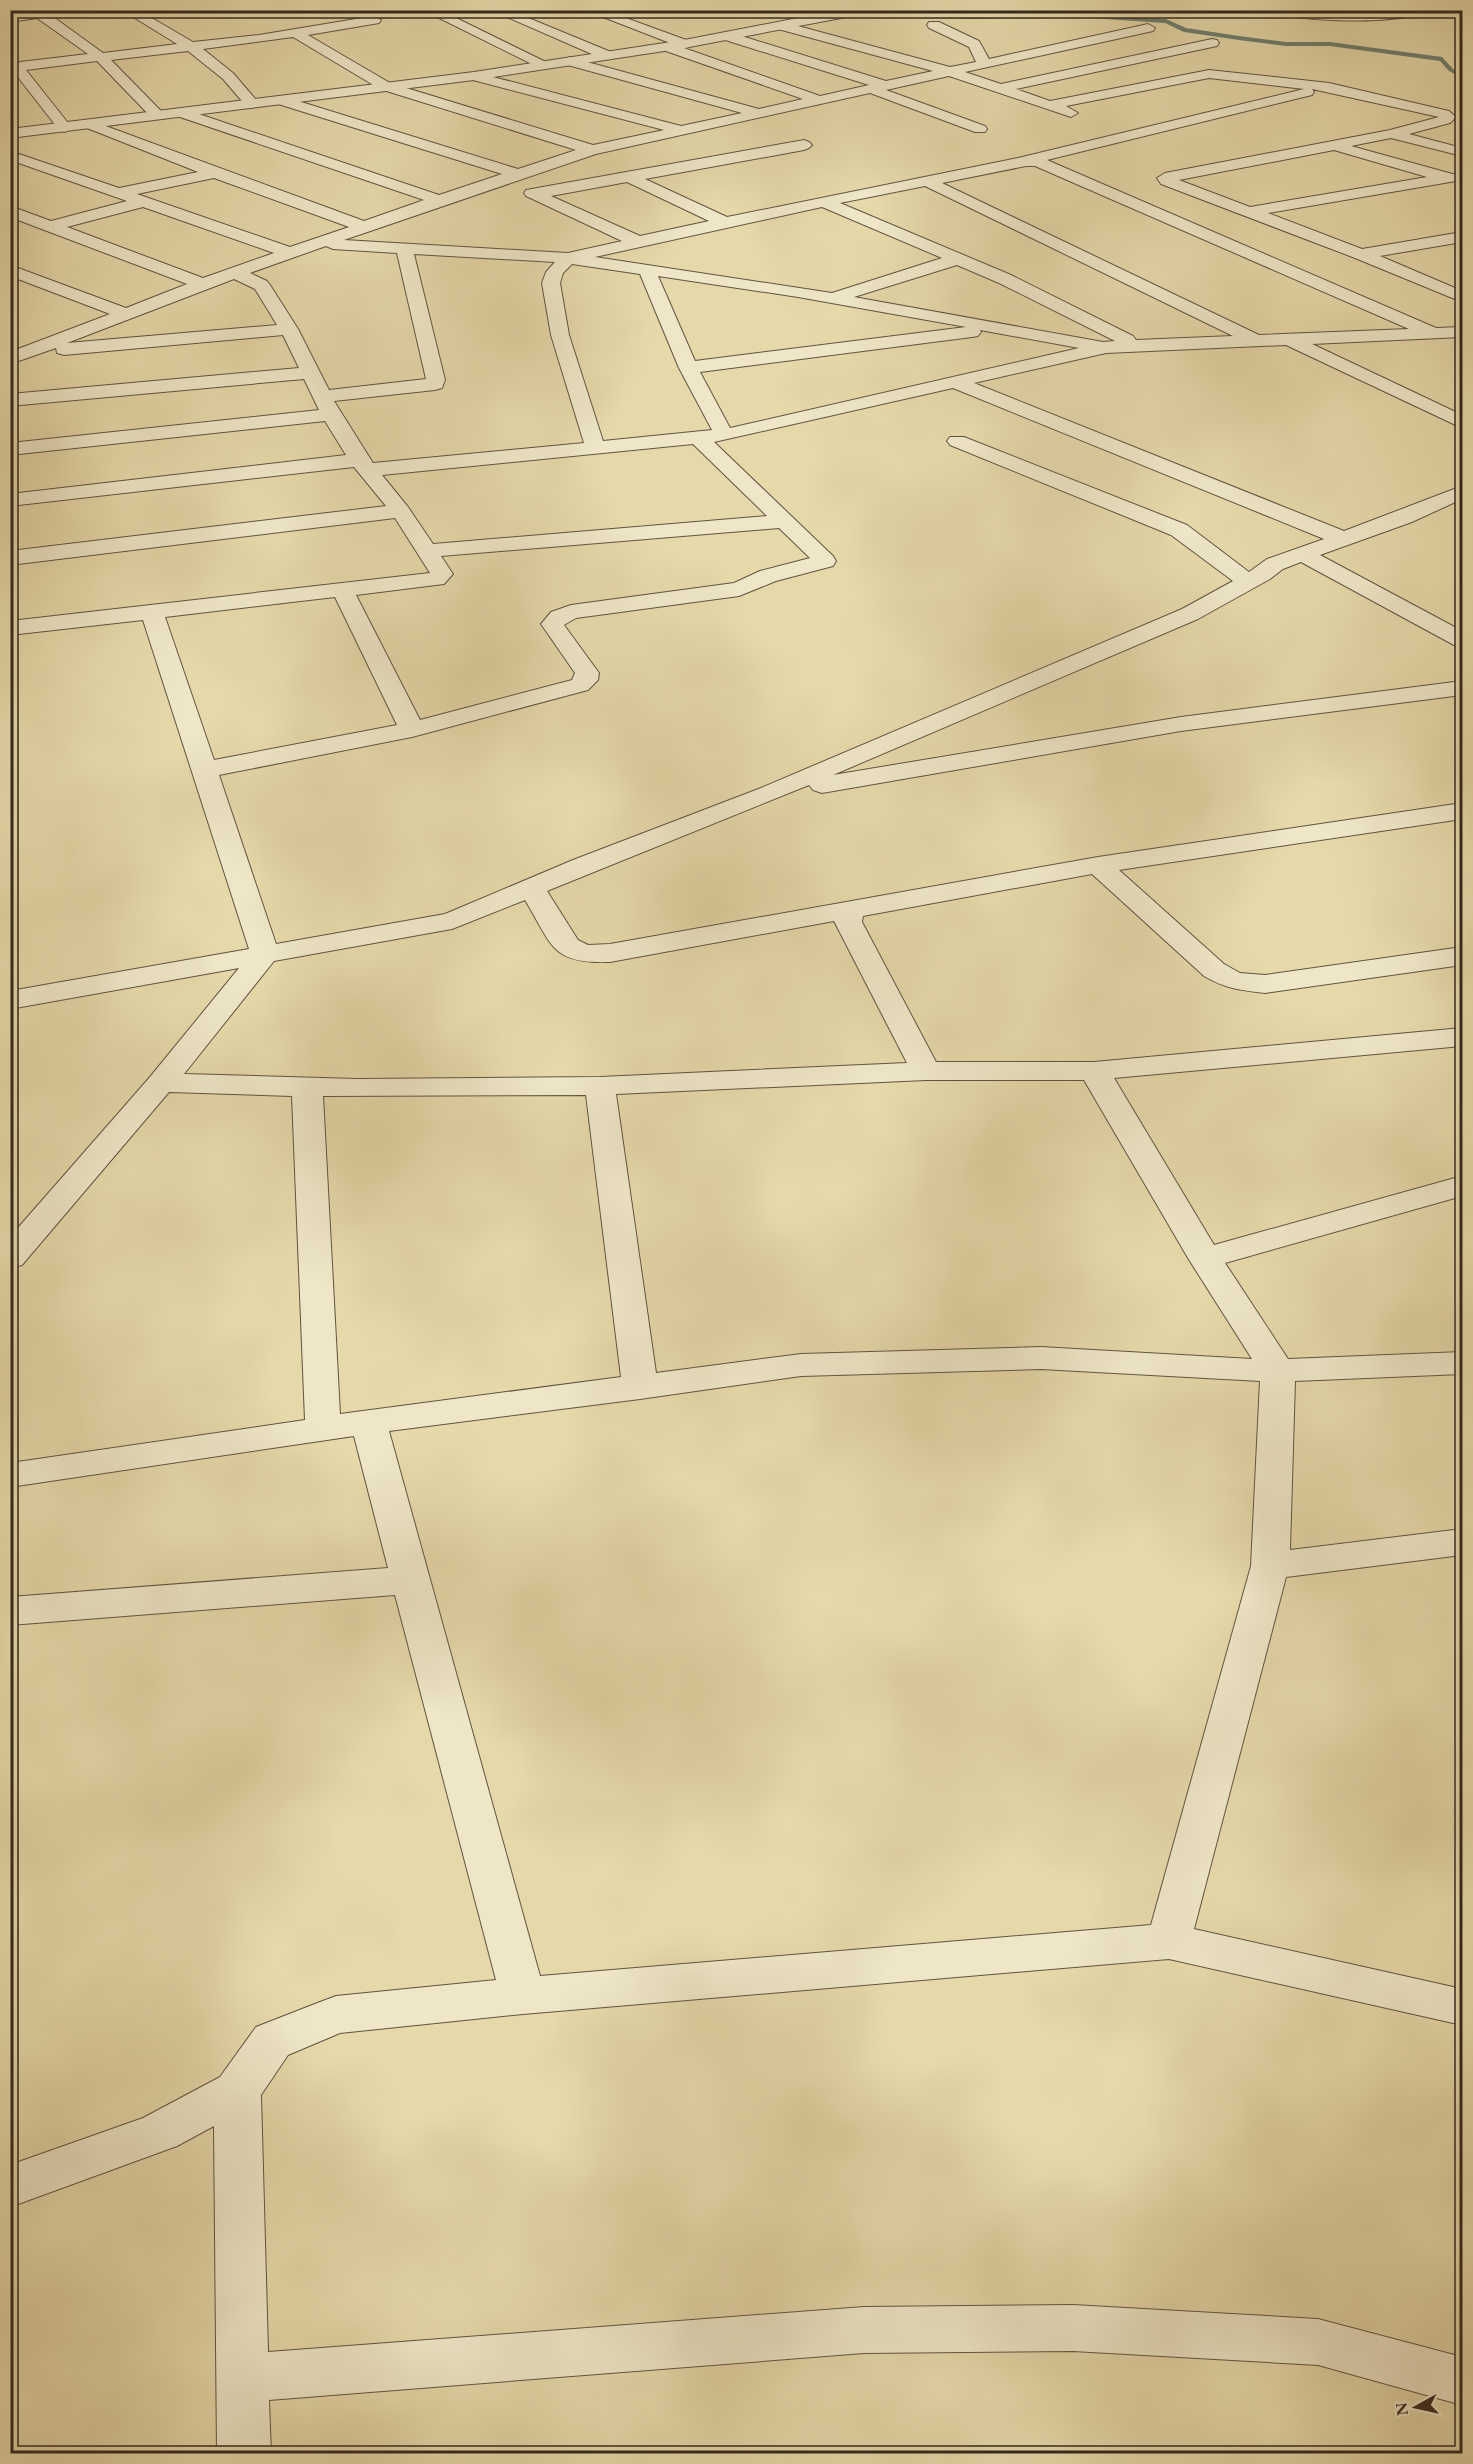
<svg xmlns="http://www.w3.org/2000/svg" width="1473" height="2464" font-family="'EB Garamond',serif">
  <rect width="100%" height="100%" fill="#e5d8a9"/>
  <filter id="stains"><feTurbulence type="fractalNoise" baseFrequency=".00333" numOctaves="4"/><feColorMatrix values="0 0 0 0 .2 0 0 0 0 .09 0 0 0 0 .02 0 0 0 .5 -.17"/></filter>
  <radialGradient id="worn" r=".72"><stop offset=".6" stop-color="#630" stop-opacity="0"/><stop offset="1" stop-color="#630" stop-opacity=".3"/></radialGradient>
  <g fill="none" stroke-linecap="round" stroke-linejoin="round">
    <polygon fill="#6e8070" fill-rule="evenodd" points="928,10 943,10 964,15 1075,13 1166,19 1186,28 1239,36 1286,42 1330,42 1442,57 1453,69 1462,73 1462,78 1449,71 1440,61 1330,46 1286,46 1239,40 1184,32 1165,23 1075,17 964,19"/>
    <g stroke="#605442" stroke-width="2">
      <g id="minor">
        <path d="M37 10H68L67 14 52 16 103 53 177 44 122 10H138L193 42 259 35 374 16 381 20 379 23 308 35 390 83 593 145 664 130 469 79 467 76 474 72 681 126 742 113 564 64 562 61 569 57 759 109 803 99 663 50 661 47 663 44 670 43 585 10H604L689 41 691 44 689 47 684 48 820 96 869 85 722 39 720 36 722 33H732L886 81 933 71 778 29 776 26 783 22 950 67 976 62 969 47 929 28 927 25 929 22H939L979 41 989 59 1148 24 1155 28 1153 31 965 72 1001 84 1212 39 1217 40 1219 43 1217 46 1016 89 1050 101 1209 70 1329 83 1449 111 1456 117 1450 123 1409 134 1462 148V156L1391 138 1351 146 1456 175 1458 178 1456 181 1268 213 1362 249 1462 232V242L1380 256 1462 291V302L1355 258 1161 184 1157 178 1165 173 1390 130 1439 117 1312 89 1314 92 1312 95 1047 160 1436 328 1462 327V337L1312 344 1462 415V428L1286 345 1106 353 974 383 1344 531 1462 486V499L1412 522 1320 555 1462 631V647L1454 645 1301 562 1283 569 1270 579 1198 619 833 775 1181 717 1462 681V695L1181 731 822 793 813 790 809 785 547 891 578 940 588 945 610 944 1098 857 1462 803V819L1119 870 1224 964 1240 973 1265 975 1462 947V965L1265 993C1240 990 1226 989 1204 976L1092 874 863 916 862 922 936 1062H1094L1462 1028V1046L1114 1078 1214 1245 1462 1176V1196L1225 1263 1288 1359 1462 1352V1374L1295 1381 1290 1550 1462 1529V1555L1286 1577 1194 1929 1462 1989V2025L1169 1959 523 2014 340 2033 288 2055 261 2095 268 2352 864 2307 1073 2305 1318 2319 1462 2357V2405L1318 2365 1073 2351 864 2353 269 2400 271 2454H217L214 2126 177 2146 10 2207V2165L143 2118 220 2077 256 2027 320 2002 336 1996 496 1980 395 1595 10 1625V1597L388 1568 354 1436 10 1487V1463L305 1420 292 1096 169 1092 22 1265 10 1268V1237L150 1077 239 968 10 1009V991L249 949 143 620 10 635V621L430 573 395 518 18 564 10 562V552L18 550 386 506 354 467 10 506V494L346 455 325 421 10 455V443L319 410 304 379 10 406V394L299 368 283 335 64 355 57 353 56 348 10 364V352L110 314 10 276V265L126 308 187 284 10 217V206L51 221 127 201 10 160V151L119 188 198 172 87 128 85 125 92 121 364 221 424 200 177 116 175 113 182 109 187 110 439 195 502 174 275 103 273 100 275 97H285L518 169 576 150 380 89 293 37 203 49 233 73 257 101 259 104 252 108 247 107 223 79 188 51 111 60 163 113 165 116 163 119H153L97 61 26 70 72 128 65 132 60 131 10 67 20 62 88 54 37 18 10 22V14ZM949 76 1071 117 1078 113 1066 106 1209 78 1304 89 1018 158 727 217 645 179 804 150 809 148 812 145 809 142 804 140 526 190 524 193 526 196 622 241 568 253 344 240 596 154 870 93 975 132H985L987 129 985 126 886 90ZM1334 150 1427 177 1250 207 1179 180ZM1026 166H1035L1409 329 1259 335 942 183ZM214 178 349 227 290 247 137 194ZM627 182 709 221 640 236 551 196ZM925 186 1233 336 1136 340 1133 336 1011 275 840 203ZM143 207 274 253 203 278 67 227ZM822 207 942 258 832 293 595 257ZM326 246 333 249 397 253 426 379 329 390 298 329 270 285 267 281 250 273ZM414 254 555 262 546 272 542 283 551 335 584 443 373 463 334 401 435 390 442 388 445 380ZM572 264 640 274 679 368 712 430 603 441 569 335 560 283 563 273ZM957 265 999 283 1115 341 1103 342 854 297ZM658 276 798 297 966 327 695 361ZM234 279 255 289 277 325 67 343ZM980 330 1079 348 730 428 700 372 972 337 978 336 981 332ZM953 388 1324 539 1267 559 1249 572 1187 525 964 437H950L947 441 950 445 1171 535 1233 581 1182 609 761 788 573 860 445 914 276 944 219 775 412 737 588 690 598 680 599 673 564 625 576 618 739 596 776 581 833 566 836 561 833 556 714 442ZM693 444 767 516 433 544 408 507 382 475ZM779 528 810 558 760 571 734 583 571 605 551 612 541 624 575 673 572 680 420 720 356 595 444 584 453 574 441 556ZM335 597 397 725 214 760 165 617ZM525 900C553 946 551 964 610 962L834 921 907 1063 600 1077 357 1079 184 1074 274 961 452 929ZM926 1080H1084L1188 1258 1252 1359 1041 1347 801 1354 656 1373 616 1094ZM586 1095 621 1377 340 1414 323 1096ZM1041 1369 1260 1381 1251 1566 1151 1925 540 1976 389 1431 640 1399 801 1376Z"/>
        <polygon points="423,10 440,10 552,65 550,68 540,68"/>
        <polygon points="491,10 509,10 611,52 613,55 611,58 601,58"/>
        <path d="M1273 10 1372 13 1427 10C1410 25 1289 23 1273 10Z"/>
      </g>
    </g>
    <g stroke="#605442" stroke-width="2">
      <polygon id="tertiary" points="839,10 868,10 862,14 684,48 474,80 10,138 10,129 474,72 684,40"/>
    </g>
    <use href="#minor" fill="#eee6c7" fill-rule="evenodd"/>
    <use href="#tertiary" fill="#eee6c7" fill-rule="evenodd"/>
  </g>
  <rect width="1473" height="2464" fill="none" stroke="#e5d8a9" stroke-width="36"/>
  <rect x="12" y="12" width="1449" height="2440" fill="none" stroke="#332820" stroke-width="3"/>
  <rect x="18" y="18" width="1437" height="2428" fill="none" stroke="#332820" stroke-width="1.5"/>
  <g transform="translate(1416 2407) rotate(262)" stroke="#eee6c7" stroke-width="4.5" paint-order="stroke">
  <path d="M0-4.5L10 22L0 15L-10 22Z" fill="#332820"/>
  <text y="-9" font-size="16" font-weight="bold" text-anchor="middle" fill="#332820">N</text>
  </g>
  <rect width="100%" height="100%" filter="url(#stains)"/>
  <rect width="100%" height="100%" fill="url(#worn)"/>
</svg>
